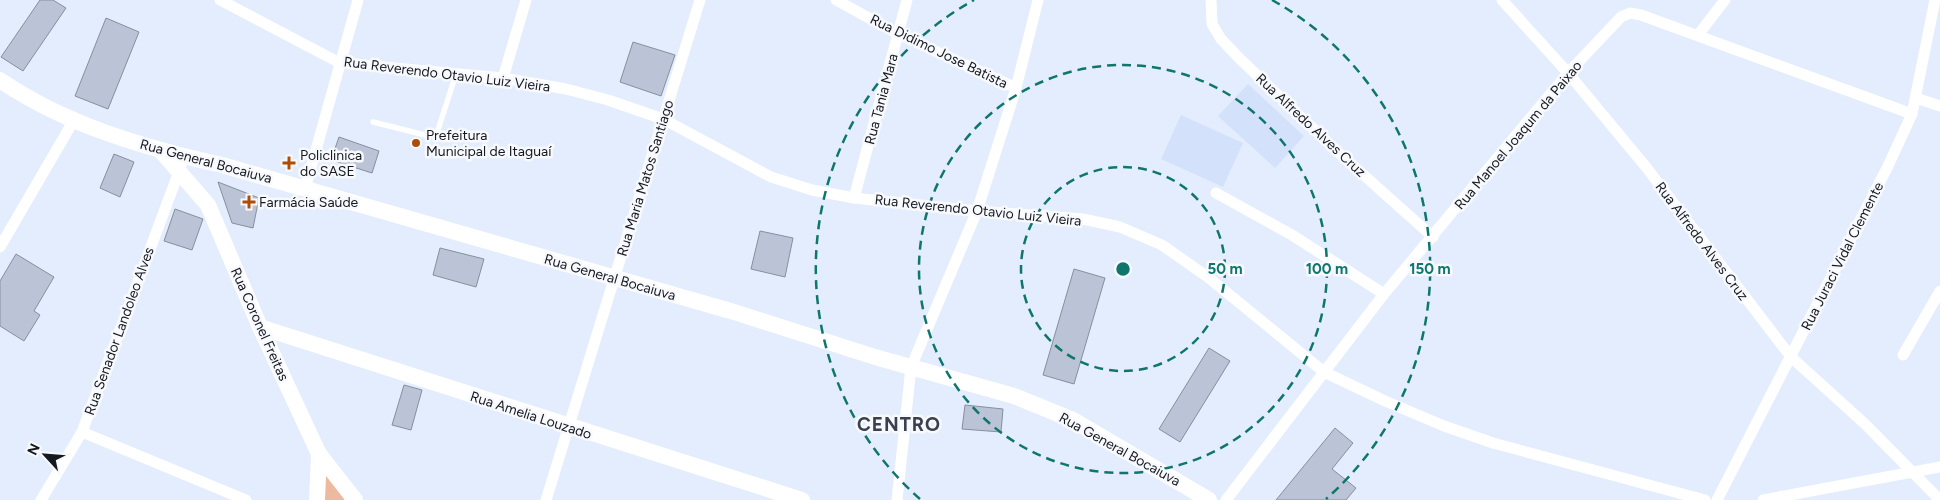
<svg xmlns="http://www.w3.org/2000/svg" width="1940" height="500" font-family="Figtree,sans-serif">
  <rect width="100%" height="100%" fill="#e3edfe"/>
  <g fill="#d4e1fa">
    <polygon points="1248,84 1304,136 1275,168 1218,116"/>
    <polygon points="1181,115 1243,143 1223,187 1161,159"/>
  </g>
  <polygon fill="#edb99f" points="325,472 345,500 323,500"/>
  <g fill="#bbc4d6" stroke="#868f9f">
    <polygon points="40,0 53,0 66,8 23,71 1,57"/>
    <polygon points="106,18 139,32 108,109 75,96"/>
    <polygon points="633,42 675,55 661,96 620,82"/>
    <polygon points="339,137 379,151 372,173 331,160"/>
    <polygon points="114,154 134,162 120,197 100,188"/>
    <polygon points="218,182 259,198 253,228 232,223"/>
    <polygon points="175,209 203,219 192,250 164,241"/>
    <polygon points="760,231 793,238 785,277 751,269"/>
    <polygon points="440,248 484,259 476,287 433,275"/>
    <polygon points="16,254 54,277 34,311 40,315 24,341 0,326 0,281"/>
    <polygon points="1074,269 1105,278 1074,384 1043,375"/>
    <polygon points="1209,348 1230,361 1180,442 1159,429"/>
    <polygon points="404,385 422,390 411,430 392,425"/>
    <polygon points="965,405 1003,409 1001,432 962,429"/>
    <polygon points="1335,428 1353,443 1332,469 1356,488 1346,500 1276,500"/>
  </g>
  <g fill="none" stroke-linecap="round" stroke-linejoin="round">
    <polyline stroke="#fff" stroke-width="5.5" points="373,122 429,136 437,133 456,74"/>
    <g stroke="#fff" stroke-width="11">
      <polyline points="220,0 340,63 503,78 566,89 608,100 663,119 771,177 812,190 854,198 977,211 1083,219 1120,227 1162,245 1209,278 1324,372 1385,401 1444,426 1493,443 1705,500"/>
      <polyline points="836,0 898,34 1016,88"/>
      <polyline points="1211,0 1212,24 1221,39 1240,59 1339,153 1433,237"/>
      <polyline points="1502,0 1568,73 1646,167 1791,357 1865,424 1940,500"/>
      <polyline points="1698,35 1725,0"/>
      <polyline points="503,78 526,0"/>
      <polyline points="1916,98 1940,106"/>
      <polyline points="305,189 358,0"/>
      <polyline points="1216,193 1292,235 1384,294"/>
      <polyline points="854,198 907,0"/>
      <polyline points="0,247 74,120"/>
      <polyline points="1903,355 1940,291"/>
      <polyline points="82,432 246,500"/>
      <polyline points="41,500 82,432 181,166"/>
      <polyline points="546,500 700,0"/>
      <polyline points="897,500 911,367 977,211 1016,88 1038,0"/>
      <polyline points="1226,500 1384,294 1568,73 1621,17 1630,13 1641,15 1912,114"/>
      <polyline points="1717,500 1888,166 1912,114 1935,0"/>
      <polyline points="1763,500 1940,467"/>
    </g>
    <g stroke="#fff" stroke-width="16">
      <path d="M0 80C66 125 145 148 222 165L734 312 875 357 1014 396 1073 420 1209 500"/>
      <polyline points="161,151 208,205 260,327 319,454 355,500"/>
      <polyline points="260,327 802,500"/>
      <polyline points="317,500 319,454"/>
    </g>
  </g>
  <g fill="none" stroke="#0f766e" stroke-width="2.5" stroke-dasharray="9 6">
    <circle cx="1123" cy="269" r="102"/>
    <circle cx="1123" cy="269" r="204"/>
    <path d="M920 499A307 307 0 0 1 974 0M1272 0A307 307 0 0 1 1326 499"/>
  </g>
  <g fill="#ae4d07" stroke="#f7f9fd" stroke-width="2">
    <circle cx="416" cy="143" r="5"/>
    <path d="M286.5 155.5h5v5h5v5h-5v5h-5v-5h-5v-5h5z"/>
    <path d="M246.5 194.5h5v5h5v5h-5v5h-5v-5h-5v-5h5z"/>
  </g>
  <g text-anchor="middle" stroke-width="5" stroke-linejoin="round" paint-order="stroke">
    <g font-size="14" fill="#15191f" stroke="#f7f9fd">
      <text transform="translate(939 51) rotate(26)" y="5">Rua Didimo Jose Batista</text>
      <text transform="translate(447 74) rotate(7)" y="5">Rua Reverendo Otavio Luiz Vieira</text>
      <text transform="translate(881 99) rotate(-75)" y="5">Rua Tania Mara</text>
      <text transform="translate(1311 125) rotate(43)" y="5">Rua Alfredo Alves Cruz</text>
      <text transform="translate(1518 135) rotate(-50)" y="5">Rua Manoel Joaqum da Paixao</text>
      <text transform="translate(206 161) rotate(15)" y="5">Rua General Bocaiuva</text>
      <text transform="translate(645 178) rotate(-73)" y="5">Rua Maria Matos Santiago</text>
      <text transform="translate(978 210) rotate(6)" y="5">Rua Reverendo Otavio Luiz Vieira</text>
      <text transform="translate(1702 241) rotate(53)" y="5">Rua Alfredo Alves Cruz</text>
      <text transform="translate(1842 256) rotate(-63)" y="5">Rua Juraci Vidal Clemente</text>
      <text transform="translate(610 277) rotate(16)" y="5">Rua General Bocaiuva</text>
      <text transform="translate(260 324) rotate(66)" y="5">Rua Coronel Freitas</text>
      <text transform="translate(119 331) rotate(-70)" y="5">Rua Senador Landoleo Alves</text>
      <text transform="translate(531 415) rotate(18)" y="5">Rua Amelia Louzado</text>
      <text transform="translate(1120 449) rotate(29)" y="5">Rua General Bocaiuva</text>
    </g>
    <g font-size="14" fill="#15191f" stroke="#f7f9fd" text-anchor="start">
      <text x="426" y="140">Prefeitura<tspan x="426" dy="16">Municipal de Itaguaí</tspan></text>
      <text x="300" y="160">Policlinica<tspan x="300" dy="16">do SASE</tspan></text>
      <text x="259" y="207">Farmácia Saúde</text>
    </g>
    <g font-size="19" font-weight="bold" letter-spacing="1" fill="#39414f" stroke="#f7f9fd">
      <text x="899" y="431">CENTRO</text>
    </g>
  </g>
  <circle cx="1123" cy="269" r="8" fill="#0f766e" stroke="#f7f9fd" stroke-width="2.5"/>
  <g font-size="15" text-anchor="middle" font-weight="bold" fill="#0f766e" stroke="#f7f9fd" stroke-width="5" stroke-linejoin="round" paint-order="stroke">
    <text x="1225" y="274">50 m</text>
    <text x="1327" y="274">100 m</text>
    <text x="1430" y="274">150 m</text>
  </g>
  <g transform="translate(45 455) rotate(296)" stroke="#f7f9fd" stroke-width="4" paint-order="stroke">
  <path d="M0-4L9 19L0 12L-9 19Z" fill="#15191f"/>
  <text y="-8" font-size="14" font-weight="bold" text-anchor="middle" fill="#15191f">N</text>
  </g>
</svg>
